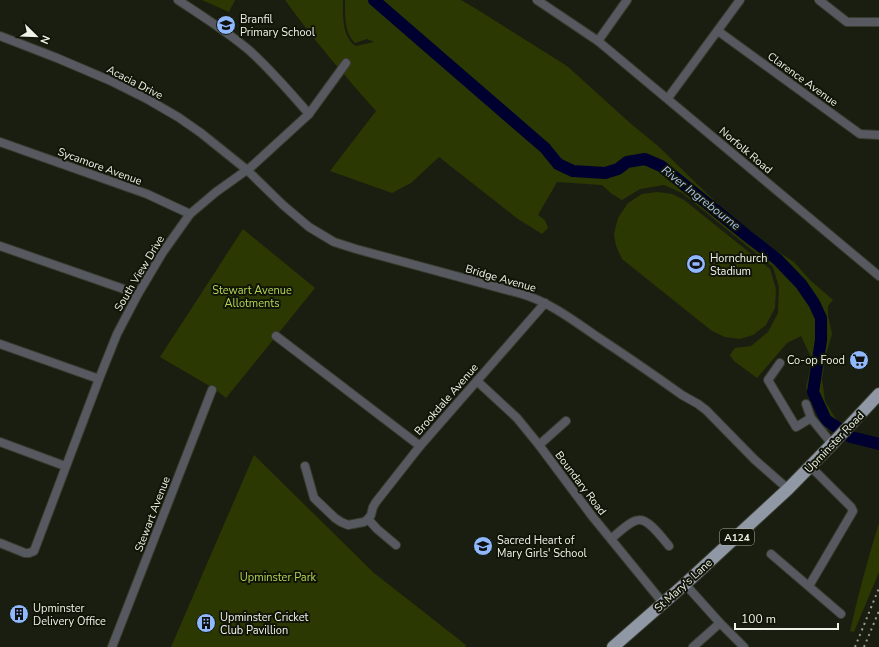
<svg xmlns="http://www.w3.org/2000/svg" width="879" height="647" font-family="'Nunito Sans',sans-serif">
  <rect width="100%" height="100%" fill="#1a1e11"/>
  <g fill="#2c3801">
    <polygon points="202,0 235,0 229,12"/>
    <path d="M285 0H343C343 13 342 28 349 39 350 42 353 44 356 46L374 42 367 39 355 43C344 33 345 14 345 0H461L478 10 567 66 630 123 658 146 726 212 774 249 794 262 810 280 833 300 828 306V315L832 334 826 355 822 379 825 401 837 421 832 428 825 431 806 388 812 359 801 336 787 343 757 378 734 361 730 355 735 348 751 346 768 332 778 313 779 287 773 267 682 193 664 185 640 189 622 200 612 194 602 185 557 182 538 215 545 220 548 228 542 234 518 219 439 157 411 183 392 193 330 171 376 111C344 75 313 39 285 0Z"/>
    <polygon points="657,192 672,194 684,200 770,269 776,289 775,308 766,325 753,335 740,339 725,337 712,331 622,259 616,246 614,234 618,218 628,203 642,194"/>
    <polygon points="243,229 315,288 226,398 213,388 160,357"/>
    <polygon points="254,455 374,573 466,645 465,647 171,647"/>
    <path d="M879 523V572L854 632 850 631C858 595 868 558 879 523Z"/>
  </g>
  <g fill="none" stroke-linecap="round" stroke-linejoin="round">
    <polyline stroke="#000030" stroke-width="12" points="374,0 545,148 558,164 573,171 605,173 618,169 627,162 645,159 661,166 746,235 777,259 801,284 814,303 821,318 821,340 813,392 826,420 851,437 879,444"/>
    <g stroke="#383c2f" stroke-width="10">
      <g id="street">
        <path d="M178 0C202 16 228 32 250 51 272 71 290 92 309 114"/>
        <polyline points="537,0 598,41 879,276"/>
        <polyline points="819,0 847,22 879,22"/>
        <polyline points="718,31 860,134 879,135"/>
        <path d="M0 36 57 58 111 81 147 99 178 117 201 133 247 170 283 205 309 227 334 242 356 249 522 294C549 302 573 320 596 336 625 355 654 375 682 395L698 404 706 410 755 460 788 489"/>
        <polyline points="598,41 627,0"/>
        <polyline points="668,98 740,0"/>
        <polyline points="0,142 147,194 190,214"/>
        <polyline points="0,246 138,294"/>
        <polyline points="276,336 420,446"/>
        <polyline points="0,344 99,379"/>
        <polyline points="780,363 768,380 796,427 811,418 832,444"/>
        <polyline points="477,381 517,418 539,445 592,516 663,603"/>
        <polyline points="806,404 811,418"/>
        <polyline points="0,442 65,466"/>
        <polyline points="539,445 566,421"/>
        <polyline points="305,466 314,498 335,518 341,522 348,525 364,522 368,519 371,515 373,507 376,502 420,446 545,303"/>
        <polyline points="368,519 377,529 396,545"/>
        <path d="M611 539C617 534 631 520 639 520 649 519 663 539 669 546"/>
        <polyline points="0,543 25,553 29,553 34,551 99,379 117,334 138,294 163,252 190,214 216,192 251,167 309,114 346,63"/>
        <polyline points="771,554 841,614"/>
        <polyline points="685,584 720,623 744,647"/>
        <polyline points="809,586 853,511 851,507 810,466"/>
        <polyline points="112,647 212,390"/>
        <polyline points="693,647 720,623"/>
      </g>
    </g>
    <g stroke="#383c2f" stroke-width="14">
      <polyline id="primary" points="613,647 685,584 788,489 835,441 879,394"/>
    </g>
    <use href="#street" stroke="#565a60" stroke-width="8"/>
    <use href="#primary" stroke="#9098a5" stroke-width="12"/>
    <g stroke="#989c91" stroke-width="2" stroke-dasharray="2 4" stroke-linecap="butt">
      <polyline points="855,647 879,588"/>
      <polyline points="864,647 879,611"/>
    </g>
  </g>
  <defs>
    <g id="school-disc" transform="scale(1)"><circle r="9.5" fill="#8fb8fd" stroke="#111508"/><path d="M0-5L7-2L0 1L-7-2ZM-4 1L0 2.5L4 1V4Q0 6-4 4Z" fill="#111"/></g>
    <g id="stadium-disc" transform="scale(1)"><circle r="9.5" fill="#8fb8fd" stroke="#111508"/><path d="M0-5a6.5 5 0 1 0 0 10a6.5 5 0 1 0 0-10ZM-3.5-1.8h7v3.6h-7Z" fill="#111"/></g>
    <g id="supermarket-disc" transform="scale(1)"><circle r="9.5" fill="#8fb8fd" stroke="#111508"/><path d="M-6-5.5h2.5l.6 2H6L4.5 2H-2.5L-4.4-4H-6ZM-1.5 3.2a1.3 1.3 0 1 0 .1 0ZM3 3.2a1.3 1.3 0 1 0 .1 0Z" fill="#111"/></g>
    <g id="building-disc" transform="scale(1)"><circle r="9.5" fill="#8fb8fd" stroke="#111508"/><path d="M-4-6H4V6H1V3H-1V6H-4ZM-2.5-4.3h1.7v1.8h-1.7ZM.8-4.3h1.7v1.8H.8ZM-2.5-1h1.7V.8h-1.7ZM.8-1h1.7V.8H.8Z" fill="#111"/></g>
  </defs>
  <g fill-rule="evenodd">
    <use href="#school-disc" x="226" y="25"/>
    <use href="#stadium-disc" x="696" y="264"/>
    <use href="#supermarket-disc" x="859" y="360"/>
    <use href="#school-disc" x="483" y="546"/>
    <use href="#building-disc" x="19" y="614"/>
    <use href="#building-disc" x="206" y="623"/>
  </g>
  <g text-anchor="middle" stroke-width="4" stroke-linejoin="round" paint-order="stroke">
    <rect fill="#111508" stroke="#acb0a5" stroke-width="1" x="720" y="529" width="34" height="16" rx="3"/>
    <g font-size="10" font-weight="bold" fill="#eef2e8">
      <text x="737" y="541">A124</text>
    </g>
    <g font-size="11" fill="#eef2e8" stroke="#111508" text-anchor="start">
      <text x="240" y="23">Branfil<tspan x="240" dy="13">Primary School</tspan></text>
      <text x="710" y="262">Hornchurch<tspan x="710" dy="13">Stadium</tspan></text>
      <text x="845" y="364" text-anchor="end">Co-op Food</text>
      <text x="497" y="544">Sacred Heart of<tspan x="497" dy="13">Mary Girls' School</tspan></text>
      <text x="33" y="612">Upminster<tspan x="33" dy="13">Delivery Office</tspan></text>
      <text x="220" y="621">Upminster Cricket<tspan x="220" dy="13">Club Pavillion</tspan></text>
    </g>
    <g font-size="11" fill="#eef2e8" stroke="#111508">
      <text transform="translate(803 79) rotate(36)" y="4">Clarence Avenue</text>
      <text transform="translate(135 82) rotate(27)" y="4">Acacia Drive</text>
      <text transform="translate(746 150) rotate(40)" y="4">Norfolk Road</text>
      <text transform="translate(100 166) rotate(20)" y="4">Sycamore Avenue</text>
      <text transform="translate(139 273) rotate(-59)" y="4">South View Drive</text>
      <text transform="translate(501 278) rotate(16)" y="4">Bridge Avenue</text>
      <text transform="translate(446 399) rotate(-49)" y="4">Brookdale Avenue</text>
      <text transform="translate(834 442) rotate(-46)" y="4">Upminster Road</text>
      <text transform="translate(581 483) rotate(53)" y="4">Boundary Road</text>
      <text transform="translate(152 514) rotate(-69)" y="4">Stewart Avenue</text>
      <text transform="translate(683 585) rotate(-42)" y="4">St Mary's Lane</text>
    </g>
    <g font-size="11" fill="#b4d554" stroke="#111508">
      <text x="252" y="294">Stewart Avenue<tspan x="252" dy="13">Allotments</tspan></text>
      <text x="278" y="581">Upminster Park</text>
    </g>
    <g font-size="12" font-style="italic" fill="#abc3ec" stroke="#111508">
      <text transform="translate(701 198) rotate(38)" y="4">River Ingrebourne</text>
    </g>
  </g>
  <g transform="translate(36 36) rotate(113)" stroke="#111508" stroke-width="3" paint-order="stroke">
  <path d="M0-3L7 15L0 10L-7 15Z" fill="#eef2e8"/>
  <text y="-6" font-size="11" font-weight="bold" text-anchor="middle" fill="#eef2e8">N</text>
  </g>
  <path d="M735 623v6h103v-6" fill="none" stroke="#eef2e8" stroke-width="2"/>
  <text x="741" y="623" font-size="12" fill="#eef2e8" stroke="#111508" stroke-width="3" paint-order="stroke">100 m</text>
</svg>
